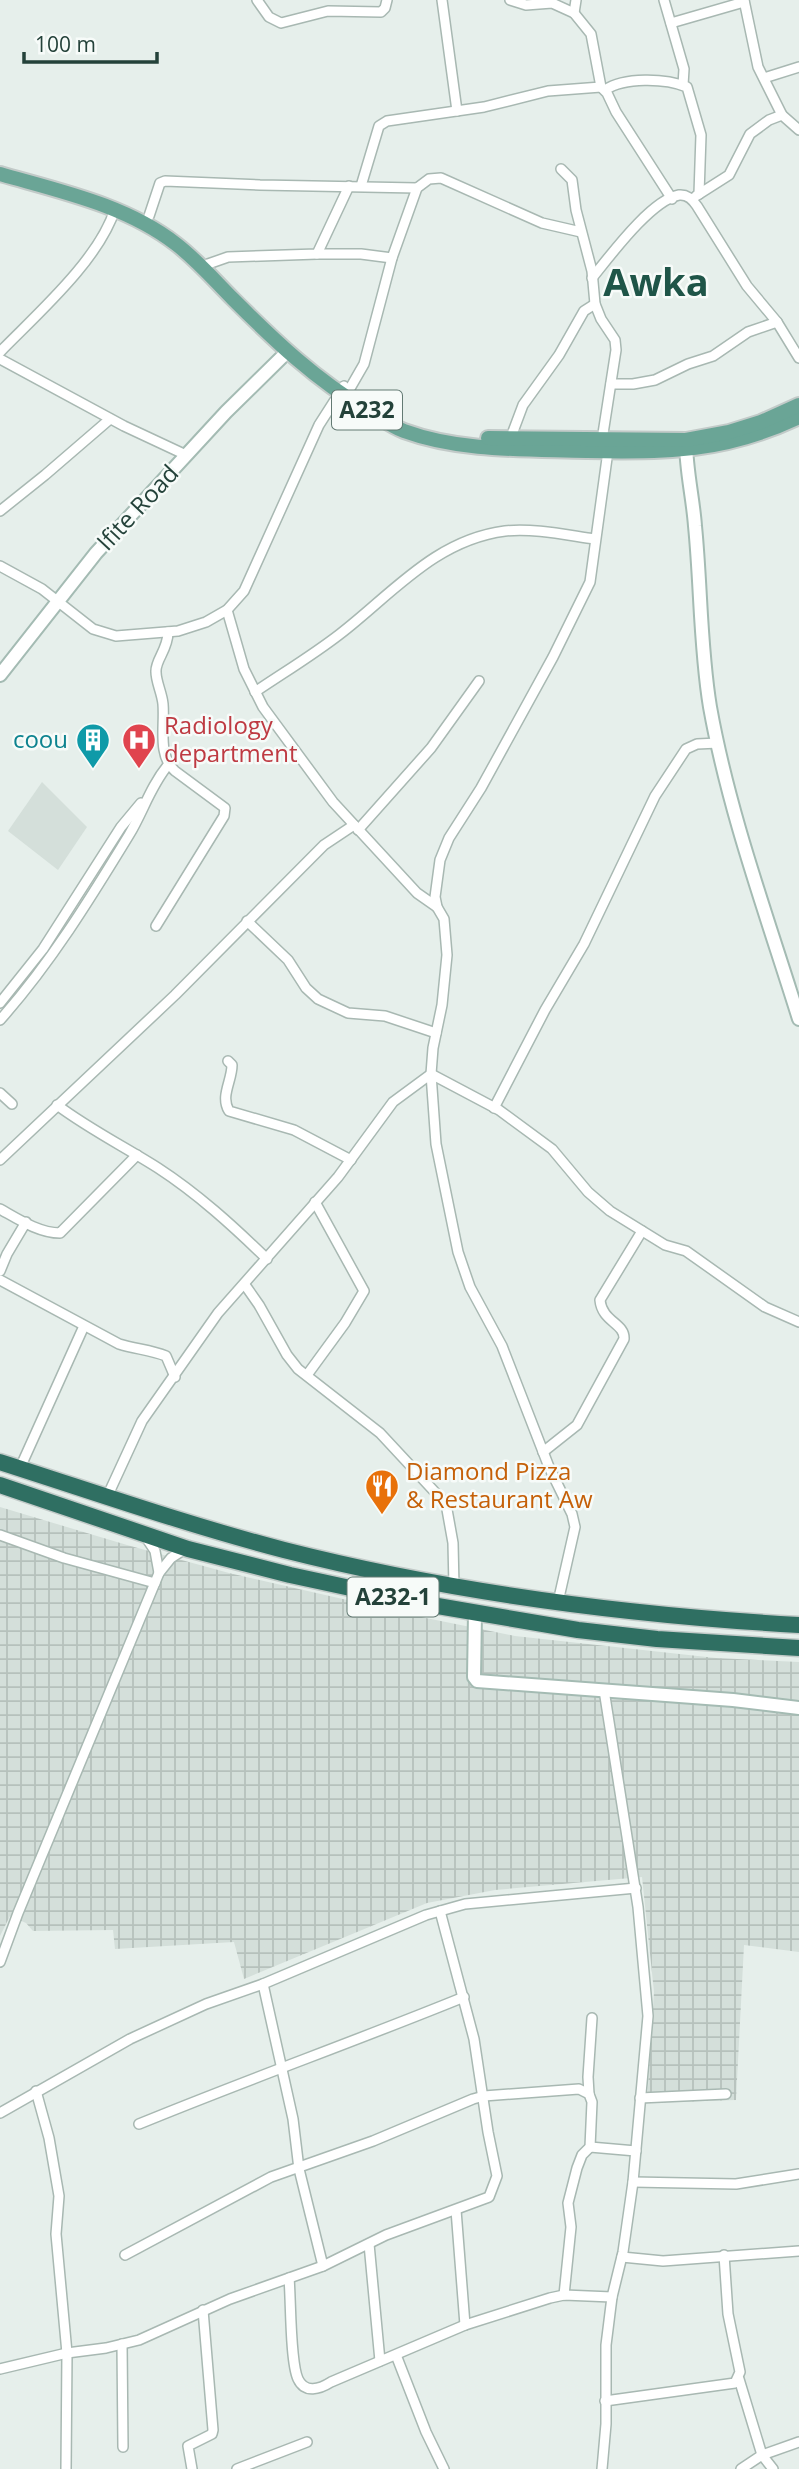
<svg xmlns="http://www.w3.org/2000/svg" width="799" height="2469" font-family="'Open Sans',sans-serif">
  <defs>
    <pattern id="industrial-grid" width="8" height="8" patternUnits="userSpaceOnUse" patternTransform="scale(1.75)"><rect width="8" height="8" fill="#d4dfda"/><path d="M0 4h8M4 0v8" fill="none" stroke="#b6c1bc"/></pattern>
  </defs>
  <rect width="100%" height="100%" fill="#e6efeb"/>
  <polygon fill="#d4dfda" points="42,782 87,827 58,870 8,831"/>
  <polygon fill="url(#industrial-grid)" points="0,1507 127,1545 229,1573 426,1618 515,1636 716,1658 799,1662 799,1952 744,1945 736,2100 647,2103 654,1992 642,1877 495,1890 427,1903 244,1979 234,1942 115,1949 113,1930 33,1931 26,1923 10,1916 0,1936"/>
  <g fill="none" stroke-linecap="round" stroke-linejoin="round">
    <g stroke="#a8b8b2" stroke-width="12">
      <g id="street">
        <polyline points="257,0 269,17 281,23 328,11 381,12 385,8 387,0"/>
        <polyline points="442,0 457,111"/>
        <polyline points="510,0 526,5 552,3 574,13 591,34 601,87 607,93 616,112 672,199"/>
        <polyline points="664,0 684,69 683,85"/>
        <polyline points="744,0 758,67 782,115 799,130"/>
        <polyline points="574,13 576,0"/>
        <polyline points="671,23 744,2"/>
        <polyline points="764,78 799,67"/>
        <path d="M605 90C624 77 665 78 687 87L701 135 699 194"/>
        <polyline points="561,169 572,180 576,210 592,271 595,304 601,319 615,340 616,350 602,440"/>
        <polyline points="361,186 379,126 387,121 484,107 548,91 601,87"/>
        <polyline points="696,196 729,175 750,134 769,120 782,115"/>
        <polyline points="149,216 160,183 165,181 260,185 417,188"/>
        <polyline points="317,254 361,254 392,258"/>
        <polyline points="208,264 228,257 317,254 349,186"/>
        <path d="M592 278C610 256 651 200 679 195 688 194 693 200 697 206L747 286 777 322 799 358"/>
        <path d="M0 352C37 314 99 260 115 209"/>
        <polyline points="0,359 124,426 186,455"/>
        <polyline points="611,384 633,384 655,380 688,364 713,356 748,332 777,322"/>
        <polyline points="345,397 364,364 392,258 417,188 429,179 441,178 542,223 581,232"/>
        <polyline points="511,437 523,405 559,355 584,311 595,304"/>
        <polyline points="0,511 45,475 110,419"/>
        <polyline points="0,566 42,589 93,629 116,636 178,631 206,622 227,610 244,591 319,425 344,386"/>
        <polyline points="227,610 244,669 263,707 333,802 417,893 437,907"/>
        <path d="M255 692C283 673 313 655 340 634 392 594 435 540 505 531 534 528 566 535 595 539"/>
        <polyline points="358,830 431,748 479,681"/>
        <polyline points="247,921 288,960 306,988 318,999 348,1013 385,1016 436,1033"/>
        <path d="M156 926 224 816 225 808 175 771C157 755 165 726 163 704 162 693 156 682 156 672 155 660 168 650 168 632"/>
        <polyline points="0,1003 43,949 121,827 141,803"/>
        <path d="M0 1020C50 964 90 899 129 835 143 812 150 787 168 765"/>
        <path d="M228 1061 232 1065C232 1081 220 1096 229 1111L294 1130 351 1160"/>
        <polyline points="0,1093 12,1104"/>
        <path d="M57 1105C89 1129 125 1147 158 1168 198 1194 233 1226 267 1259"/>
        <polyline points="494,1108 545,1010 584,944 655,796 686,749 697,744 718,743"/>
        <polyline points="0,1160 175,995 324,845 354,825"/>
        <path d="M0 1209C18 1219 39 1233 60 1233L137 1155"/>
        <polyline points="0,1271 7,1254 26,1222"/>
        <path d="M0 1280 119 1344C135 1349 151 1350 166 1356L175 1377"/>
        <polyline points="245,1285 259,1305 287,1355 298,1369 380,1433 446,1504 453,1543 454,1587"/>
        <polyline points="307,1375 345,1323 364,1291 315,1202"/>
        <path d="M543 1452 577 1425 624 1339C625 1323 602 1322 600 1300L642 1231"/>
        <polyline points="20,1468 84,1326"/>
        <polyline points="107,1497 142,1421 218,1313 338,1177 393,1102 431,1074 499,1110 552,1149 588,1192 610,1211 665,1245 686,1251 765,1307 799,1322"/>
        <polyline points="0,1535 64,1558 155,1583"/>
        <polyline points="145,1536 155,1551 159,1573"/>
        <polyline points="558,1602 575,1527 572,1514 549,1467 502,1346 470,1287 458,1252 436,1144 431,1074 433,1048 442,1005 447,955 444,919 437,907 435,897 440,860 449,838 481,788 553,657 590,582 608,451"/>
        <polyline points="0,1962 18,1913 159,1573 171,1558 185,1549"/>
        <polyline points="263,1984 293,2119 299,2169 323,2266"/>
        <polyline points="36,2091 49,2138 59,2196 56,2234 67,2353 66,2469"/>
        <polyline points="589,2094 588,2077 592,2018"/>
        <polyline points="640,2098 726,2094"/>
        <polyline points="0,2113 130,2039 206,2004 263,1984 426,1915 465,1904 636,1888"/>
        <path d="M139 2124C246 2080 356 2041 464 1997"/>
        <polyline points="590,2147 636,2151"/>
        <polyline points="633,2182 736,2184 799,2174"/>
        <polyline points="456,2210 465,2325"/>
        <polyline points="369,2244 380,2361"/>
        <polyline points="125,2255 271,2177 373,2141 473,2099 484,2096 579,2089 589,2094 592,2102 590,2147 582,2155 577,2168 568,2203 571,2227 564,2295"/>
        <polyline points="622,2257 663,2261 799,2251"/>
        <path d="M289 2278C291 2299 290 2362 298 2379 305 2394 320 2389 331 2382L465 2325 550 2298 564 2295 612 2297"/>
        <polyline points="122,2344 123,2447"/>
        <polyline points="396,2355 426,2432 444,2469"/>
        <polyline points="0,2369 67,2353 106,2348 139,2340 230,2299 323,2266 386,2235 489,2197 497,2176 488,2132 474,2039 440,1911"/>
        <polyline points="739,2379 762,2455 773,2469"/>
        <polyline points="605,2401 735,2383 740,2372 728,2314 724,2255"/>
        <polyline points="192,2469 188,2446 212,2434 213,2430 203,2310"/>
        <polyline points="237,2469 307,2442"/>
        <polyline points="602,2469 606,2424 606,2345 612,2297 623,2252 633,2182 648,2016 638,1907 604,1690"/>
        <polyline points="741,2469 762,2455 799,2442"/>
      </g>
    </g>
    <g stroke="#a4bbb3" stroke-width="16">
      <g id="secondary">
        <path d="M686 442C686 470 693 498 695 526 701 586 700 647 710 707 729 813 767 916 799 1019"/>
        <polyline points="0,675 96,553 226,412 287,352"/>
        <polyline points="475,1613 474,1677 477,1681 733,1700 799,1708"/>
      </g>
    </g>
    <g stroke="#c2cac8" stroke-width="18">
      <g id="primary">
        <path d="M0 174C59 191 126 205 176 244 197 260 214 280 233 299 275 341 316 380 367 410 379 417 391 426 404 431 461 452 527 449 587 451 666 453 726 452 799 417"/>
        <polyline points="488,438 686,440 729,432 761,422 799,405"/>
      </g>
    </g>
    <g stroke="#c2cac8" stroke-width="19">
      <g id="highway">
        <path d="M0 1462C94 1492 188 1525 284 1550 453 1593 626 1615 799 1625"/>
        <polyline points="0,1485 188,1549 290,1575 420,1603 578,1630 657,1639 799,1648"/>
      </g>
    </g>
    <use href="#street" stroke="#fff" stroke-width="9"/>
    <use href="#secondary" stroke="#fff" stroke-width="12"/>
    <use href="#primary" stroke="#6aa596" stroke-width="14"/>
    <use href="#highway" stroke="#2f6f62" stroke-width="16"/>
  </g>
  <defs>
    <g id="building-pin" transform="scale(1.75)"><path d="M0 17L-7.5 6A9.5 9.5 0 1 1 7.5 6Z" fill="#0f9aa8" stroke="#f7fbf9"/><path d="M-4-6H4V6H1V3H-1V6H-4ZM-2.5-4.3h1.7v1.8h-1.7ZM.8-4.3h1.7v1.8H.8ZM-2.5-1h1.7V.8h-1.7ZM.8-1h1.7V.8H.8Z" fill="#fff"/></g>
    <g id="hospital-pin" transform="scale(1.75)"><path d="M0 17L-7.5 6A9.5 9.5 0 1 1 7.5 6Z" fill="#e0444e" stroke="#f7fbf9"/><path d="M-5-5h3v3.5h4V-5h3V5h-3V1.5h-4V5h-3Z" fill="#fff"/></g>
    <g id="restaurant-pin" transform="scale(1.75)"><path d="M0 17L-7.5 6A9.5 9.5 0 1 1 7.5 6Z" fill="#e8710a" stroke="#f7fbf9"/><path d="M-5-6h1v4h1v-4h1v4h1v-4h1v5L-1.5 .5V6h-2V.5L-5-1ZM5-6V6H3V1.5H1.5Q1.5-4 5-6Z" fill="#fff"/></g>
  </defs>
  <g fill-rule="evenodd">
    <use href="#building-pin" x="93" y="740"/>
    <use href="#hospital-pin" x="139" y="740"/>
    <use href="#restaurant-pin" x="382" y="1486"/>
  </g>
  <g text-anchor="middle" stroke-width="5" stroke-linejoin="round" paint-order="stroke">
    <g fill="#f7fbf9" stroke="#637a73" stroke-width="2">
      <rect x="332" y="390.5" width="70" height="39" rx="5"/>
      <rect x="347.5" y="1577.5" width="91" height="39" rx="5"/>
    </g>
    <g font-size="23" font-weight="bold" fill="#24423a">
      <text x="367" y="418">A232</text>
      <text x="393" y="1605">A232-1</text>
    </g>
    <g font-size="24" fill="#24423a" stroke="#f7fbf9">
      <text transform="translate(138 508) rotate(-47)" y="8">Ifite Road</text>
    </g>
    <g font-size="24" fill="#be3a42" stroke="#f7fbf9" text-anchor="start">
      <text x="164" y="734">Radiology<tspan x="164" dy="28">department</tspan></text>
    </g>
    <g font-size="24" fill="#0d838f" stroke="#f7fbf9" text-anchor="end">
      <text x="68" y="748">coou</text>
    </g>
    <g font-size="24" fill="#c56008" stroke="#f7fbf9" text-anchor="start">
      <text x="406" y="1480">Diamond Pizza<tspan x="406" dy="28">&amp; Restaurant Aw</tspan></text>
    </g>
    <g font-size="38" font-weight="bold" fill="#1f5548" stroke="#f7fbf9">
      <text x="656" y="296">Awka</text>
    </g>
  </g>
  <path d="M24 52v10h133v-10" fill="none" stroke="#24423a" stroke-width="3.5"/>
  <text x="35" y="52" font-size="21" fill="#24423a" stroke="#f7fbf9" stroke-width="5" paint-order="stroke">100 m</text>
</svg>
